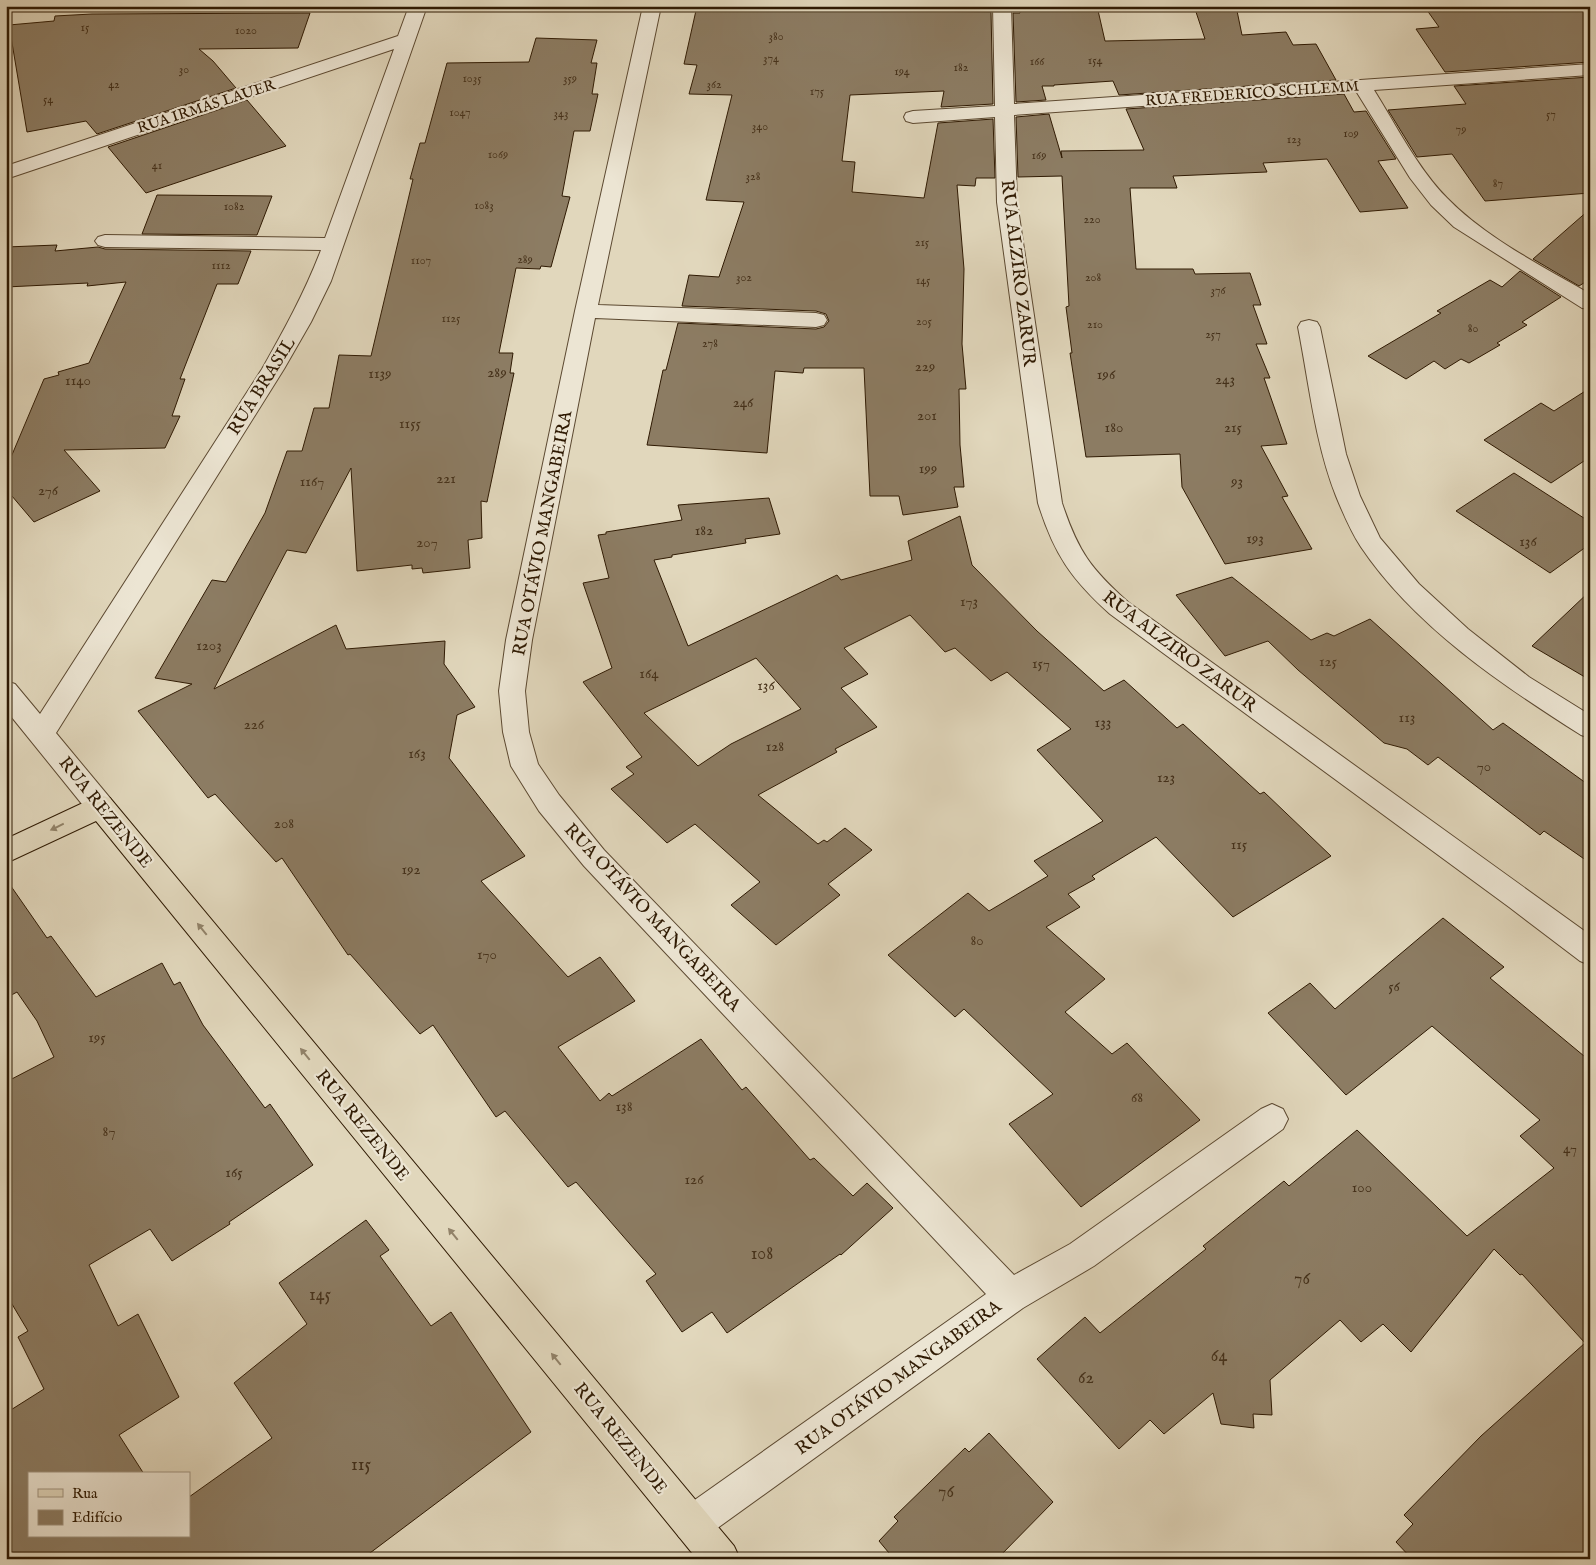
<svg xmlns="http://www.w3.org/2000/svg" width="1596" height="1565" font-family="'IM FELL English',serif">
  <rect width="100%" height="100%" fill="#e1d7bc"/>
  <filter id="stains"><feTurbulence type="fractalNoise" baseFrequency=".004" numOctaves="4"/><feColorMatrix values="0 0 0 0 .2 0 0 0 0 .09 0 0 0 0 .02 0 0 0 .5 -.17"/></filter>
  <radialGradient id="worn" r=".72"><stop offset=".6" stop-color="#630" stop-opacity="0"/><stop offset="1" stop-color="#630" stop-opacity=".3"/></radialGradient>
  <g fill="#8c7c63" stroke="#2f1a03" fill-rule="evenodd">
    <polygon points="697,6 911,7 912,11 991,12 993,104 941,107 944,91 850,95 842,161 855,162 852,192 924,198 938,123 993,119 995,178 976,178 975,186 957,185 964,269 962,344 966,389 959,389 960,445 964,487 954,487 958,507 903,515 899,496 870,496 864,368 804,368 803,373 775,371 767,453 647,445 663,370 666,370 678,323 816,329 824,327 829,321 826,314 816,311 682,306 689,275 719,277 744,202 706,200 732,95 689,94 697,65 684,64"/>
    <polygon points="1019,6 1097,6 1105,41 1205,39 1194,6 1236,6 1242,35 1286,32 1293,45 1316,44 1336,80 1119,95 1113,81 1054,85 1054,86 1042,86 1046,100 1016,102 1013,13 1020,13"/>
    <polygon points="1424,6 1590,6 1590,62 1445,72 1416,29 1439,27"/>
    <polygon points="310,13 298,48 199,49 213,61 236,88 97,134 86,121 27,132 9,25 54,21 55,16 92,14"/>
    <polygon points="536,38 597,40 591,63 597,63 592,94 598,94 590,131 574,131 562,196 570,197 551,267 541,266 540,269 516,268 499,353 513,353 510,373 514,373 487,502 481,501 482,538 468,540 470,568 423,573 422,568 412,569 412,565 357,571 351,468 306,553 287,550 214,689 336,625 346,649 445,641 444,664 475,707 457,715 449,758 525,856 481,881 568,977 600,957 635,1001 558,1047 600,1101 609,1093 612,1096 701,1039 742,1090 746,1087 810,1160 814,1158 853,1196 867,1183 893,1208 841,1255 840,1254 727,1333 712,1312 682,1332 646,1281 656,1274 576,1182 568,1187 505,1111 496,1117 433,1025 420,1034 350,954 348,955 282,858 276,862 215,794 208,798 138,711 192,684 155,678 212,580 226,582 265,513 287,451 302,451 314,408 329,408 339,355 371,356 413,179 410,179 420,143 425,143 447,63 529,62"/>
    <polygon points="1590,77 1590,193 1485,201 1452,154 1417,157 1388,110 1466,104 1454,86"/>
    <polygon points="1344,94 1354,112 1366,111 1396,159 1378,161 1408,208 1360,212 1327,159 1263,163 1267,172 1173,176 1177,188 1130,188 1136,269 1193,269 1195,274 1250,273 1261,305 1253,305 1267,344 1256,344 1270,378 1264,378 1287,444 1261,446 1288,496 1282,497 1312,549 1225,564 1182,487 1180,454 1086,457 1070,353 1072,353 1066,307 1069,306 1062,176 1018,177 1016,117 1049,114 1062,158 1061,151 1144,150 1126,109"/>
    <polygon points="247,100 286,146 146,193 108,147"/>
    <polygon points="157,195 272,196 257,235 142,234"/>
    <polygon points="1590,209 1590,279 1579,286 1533,259"/>
    <polygon points="57,245 55,251 98,247 105,249 251,251 238,284 217,284 180,379 185,379 172,416 180,416 165,448 64,450 100,491 34,522 6,489 6,469 44,379 59,375 58,372 89,363 126,282 87,286 88,283 6,287 6,247"/>
    <polygon points="1520,271 1561,297 1522,322 1527,325 1497,343 1500,345 1469,363 1461,359 1445,369 1434,361 1406,379 1368,356 1441,313 1437,311 1490,280 1502,287"/>
    <polygon points="1590,388 1590,457 1551,483 1484,440 1541,403 1554,411"/>
    <polygon points="1514,473 1590,522 1590,544 1550,573 1456,511"/>
    <path d="M769 498 780 534 745 539 746 543 672 555V557L654 560 688 646 837 575 841 580 912 560 908 541 960 516 972 565 1037 631 1104 691 1124 680 1177 728 1183 724 1260 794 1264 792 1331 856 1233 917 1156 837 1092 876 1095 879 1068 894 1080 907 1046 927 1105 979 1065 1012 1112 1054 1127 1043 1200 1120 1081 1207 1009 1124 1053 1094 964 1009 955 1017 888 955 968 893 989 911 1048 876 1034 861 1103 821 1037 750 1071 729 1007 672 991 681 955 648 945 652 910 615 844 648 868 674 841 688 877 727 835 749 837 752 758 795 818 844 824 840 827 842 845 828 872 850 828 884 840 895 776 945 731 905 760 882 695 824 667 843 611 789 634 774 626 767 642 757 583 682 612 668 583 583 609 578 598 535 606 534V532L682 520 678 505ZM756 658 801 709 731 744 698 766 644 713Z"/>
    <polygon points="1232,577 1311,640 1327,633 1334,636 1370,619 1493,730 1503,723 1590,786 1590,863 1544,831 1540,835 1438,757 1428,765 1407,749 1384,743 1298,670 1268,641 1225,656 1176,595"/>
    <polygon points="1590,591 1590,680 1532,646"/>
    <polygon points="6,879 47,938 51,936 96,997 162,963 174,985 180,982 203,1025 265,1108 270,1104 313,1165 229,1222 230,1224 172,1261 150,1229 89,1265 118,1326 138,1314 179,1397 119,1435 144,1474 29,1474 29,1536 189,1536 189,1497 272,1438 234,1383 307,1324 279,1283 366,1220 389,1250 380,1256 431,1326 451,1312 531,1432 362,1559 12,1559 6,1545 6,1413 44,1389 18,1337 28,1331 6,1294 6,1082 54,1057 37,1021 17,992 6,998"/>
    <polygon points="1443,918 1504,967 1490,978 1590,1061 1590,1559 1412,1559 1396,1542 1413,1524 1404,1515 1481,1436 1585,1343 1522,1274 1520,1275 1494,1249 1411,1352 1383,1324 1361,1342 1340,1320 1270,1380 1272,1415 1253,1414 1254,1428 1221,1424 1213,1393 1164,1434 1150,1420 1119,1449 1037,1359 1085,1317 1100,1333 1206,1249 1203,1246 1284,1181 1289,1186 1357,1130 1467,1236 1554,1168 1520,1136 1540,1120 1432,1026 1346,1095 1268,1013 1310,983 1335,1009"/>
    <polygon points="989,1433 1053,1502 997,1559 894,1559 879,1541 898,1521 894,1517 965,1448 969,1452"/>
  </g>
  <g fill="none" stroke-linecap="round" stroke-linejoin="round">
    <g stroke="#5c4931" stroke-width="2">
      <g id="minor">
        <path d="M409 6H427L331 281 311 322 284 369 56 733 110 798 114 806 110 814 100 817 90 814 6 710V681L15 684 40 714 262 369C284 330 305 292 321 250L105 247 98 245 95 241 98 237 105 235 325 238 394 49 6 179V166L398 36Z"/>
        <polygon points="643,6 661,6 598,305 816,313 824,315 827,320 824,325 816,327 595,318 532,640 525,691 529,732 538,764 559,795 604,850 1014,1275 1070,1244 1261,1109 1272,1104 1283,1109 1288,1119 1283,1129 1094,1266 1023,1308 705,1537 692,1543 679,1537 673,1524 679,1511 986,1294 584,866 539,811 511,766 503,732 499,691 506,640 575,311"/>
        <path d="M993 6H1011L1014 104 1590 64V75L1374 90C1396 125 1418 169 1447 198 1487 239 1541 265 1590 294V309L1582 308 1454 227 1431 205 1410 178 1356 91 1014 115 1017 202 1062 503C1078 551 1090 568 1128 602L1590 935V965L1580 961 1509 907 1110 614C1071 579 1054 554 1038 503L997 202 995 117 913 123 906 121 904 117 906 113 913 111 995 106Z"/>
        <path d="M1309 320 1317 322 1320 327 1346 454 1360 496 1380 538 1419 584 1468 629 1529 677 1590 715V738L1581 735C1502 685 1414 626 1361 547 1351 532 1343 513 1336 496 1315 443 1309 383 1298 327L1301 322Z"/>
      </g>
    </g>
    <g stroke="#2f1a03" stroke-width="2">
      <polygon id="major" points="100,795 110,798 734,1546 740,1559 697,1559 96,821 6,863 6,839"/>
    </g>
    <use href="#minor" fill="#ece5d3" fill-rule="evenodd"/>
    <use href="#major" fill="#e1d7bc" fill-rule="evenodd"/>
  </g>
  <defs><path id="oneway-solid" d="M-6-.8H1V-3.2L6.5 0L1 3.2V.8H-6Z" transform="scale(1.25)"/></defs>
  <g fill="#918269">
    <use href="#oneway-solid" transform="translate(57 827) rotate(154)"/>
    <use href="#oneway-solid" transform="translate(202 929) rotate(-129)"/>
    <use href="#oneway-solid" transform="translate(305 1054) rotate(-129)"/>
    <use href="#oneway-solid" transform="translate(453 1234) rotate(-129)"/>
    <use href="#oneway-solid" transform="translate(556 1359) rotate(-129)"/>
  </g>
  <g text-anchor="middle" stroke-width="4.5" stroke-linejoin="round" paint-order="stroke">
    <g font-size="12" fill="#46321b">
      <text x="85" y="31">15</text>
      <text x="246" y="34">1020</text>
      <text x="776" y="40">380</text>
      <text x="771" y="62">374</text>
      <text x="1095" y="64">154</text>
      <text x="1037" y="65">166</text>
      <text x="961" y="71">182</text>
      <text x="184" y="73">30</text>
      <text x="902" y="75">194</text>
      <text x="472" y="82">1035</text>
      <text x="570" y="82">359</text>
      <text x="114" y="88">42</text>
      <text x="714" y="88">362</text>
      <text x="817" y="95">175</text>
      <text x="48" y="103">54</text>
      <text x="460" y="116">1047</text>
      <text x="561" y="117">343</text>
      <text x="1551" y="118">57</text>
      <text x="760" y="130">340</text>
      <text x="1461" y="133">79</text>
      <text x="1351" y="137">109</text>
      <text x="1294" y="143">123</text>
      <text x="498" y="158">1069</text>
      <text x="1039" y="159">169</text>
      <text x="157" y="169">41</text>
      <text x="753" y="180">328</text>
      <text x="1498" y="187">87</text>
      <text x="484" y="209">1083</text>
      <text x="234" y="210">1082</text>
      <text x="1092" y="223">220</text>
      <text x="922" y="246">215</text>
      <text x="525" y="263">289</text>
      <text x="421" y="264">1107</text>
      <text x="221" y="269">1112</text>
      <text x="744" y="281">302</text>
      <text x="1093" y="281">208</text>
      <text x="923" y="284">145</text>
      <text x="1218" y="294">376</text>
      <text x="451" y="322">1125</text>
      <text x="924" y="325">205</text>
      <text x="1095" y="328">210</text>
      <text x="1473" y="332">80</text>
      <text x="1213" y="338">257</text>
      <text x="710" y="347">278</text>
    </g>
    <g font-size="15" fill="#2f1a03" stroke="#ece5d3">
      <text transform="translate(1252 93) rotate(-4)" y="5">RUA FREDERICO SCHLEMM</text>
      <text transform="translate(206 106) rotate(-18)" y="5">RUA IRMÃS LAUER</text>
    </g>
    <g font-size="15" fill="#46321b">
      <text x="925" y="371">229</text>
      <text x="497" y="377">289</text>
      <text x="380" y="378">1139</text>
      <text x="1106" y="379">196</text>
      <text x="1225" y="384">243</text>
      <text x="78" y="385">1140</text>
      <text x="743" y="407">246</text>
      <text x="927" y="420">201</text>
      <text x="410" y="428">1155</text>
      <text x="1114" y="432">180</text>
      <text x="1233" y="432">215</text>
      <text x="928" y="473">199</text>
      <text x="446" y="483">221</text>
      <text x="312" y="486">1167</text>
      <text x="1237" y="486">93</text>
      <text x="48" y="495">276</text>
      <text x="704" y="535">182</text>
      <text x="1255" y="543">193</text>
      <text x="1528" y="546">136</text>
      <text x="427" y="547">207</text>
      <text x="969" y="606">173</text>
      <text x="209" y="650">1203</text>
      <text x="1328" y="666">125</text>
      <text x="1041" y="668">157</text>
      <text x="649" y="678">164</text>
      <text x="766" y="690">136</text>
      <text x="1407" y="722">113</text>
      <text x="1103" y="727">133</text>
      <text x="254" y="729">226</text>
      <text x="775" y="751">128</text>
      <text x="417" y="758">163</text>
      <text x="1484" y="771">70</text>
      <text x="1166" y="782">123</text>
      <text x="284" y="828">208</text>
      <text x="1239" y="849">115</text>
      <text x="411" y="874">192</text>
      <text x="977" y="945">80</text>
      <text x="487" y="959">170</text>
      <text x="1394" y="991">56</text>
      <text x="97" y="1042">195</text>
      <text x="1137" y="1102">68</text>
      <text x="624" y="1111">138</text>
      <text x="109" y="1136">87</text>
      <text x="1570" y="1153">47</text>
      <text x="234" y="1177">165</text>
      <text x="694" y="1184">126</text>
      <text x="1362" y="1192">100</text>
    </g>
    <g font-size="18" fill="#2f1a03" stroke="#ece5d3">
      <text transform="translate(1019 273) rotate(83)" y="6">RUA ALZIRO ZARUR</text>
      <text transform="translate(261 386) rotate(-58)" y="6">RUA BRASIL</text>
      <text transform="translate(542 533) rotate(-79)" y="6">RUA OTÁVIO MANGABEIRA</text>
      <text transform="translate(1180 651) rotate(37)" y="6">RUA ALZIRO ZARUR</text>
      <text transform="translate(106 812) rotate(51)" y="6">RUA REZENDE</text>
      <text transform="translate(653 917) rotate(47)" y="6">RUA OTÁVIO MANGABEIRA</text>
      <text transform="translate(363 1125) rotate(51)" y="6">RUA REZENDE</text>
      <text transform="translate(898 1377) rotate(-36)" y="6">RUA OTÁVIO MANGABEIRA</text>
      <text transform="translate(621 1438) rotate(51)" y="6">RUA REZENDE</text>
    </g>
    <g font-size="18" fill="#46321b">
      <text x="762" y="1259">108</text>
      <text x="1302" y="1284">76</text>
      <text x="320" y="1300">145</text>
      <text x="1219" y="1361">64</text>
      <text x="1086" y="1383">62</text>
      <text x="361" y="1470">115</text>
      <text x="946" y="1497">76</text>
    </g>
  </g>
  <rect width="1596" height="1565" fill="none" stroke="#e1d7bc" stroke-width="25"/>
  <rect x="8" y="8" width="1581" height="1550" fill="none" stroke="#2f1a03" stroke-width="2.5"/>
  <rect x="12" y="12" width="1571" height="1540" fill="none" stroke="#2f1a03"/>
  <rect x="28" y="1472" width="162" height="65" fill="#ece5d3" stroke="#a09480"/>
  <rect x="38" y="1489" width="25" height="8" fill="#e1d7bc" stroke="#a09480"/>
  <text x="72" y="1498" font-size="15" fill="#2f1a03">Rua</text>
  <rect x="38" y="1510" width="25" height="15" fill="#8c7c63" stroke="#a09480"/>
  <text x="72" y="1522" font-size="15" fill="#2f1a03">Edifício</text>
  <rect width="100%" height="100%" filter="url(#stains)"/>
  <rect width="100%" height="100%" fill="url(#worn)"/>
</svg>
